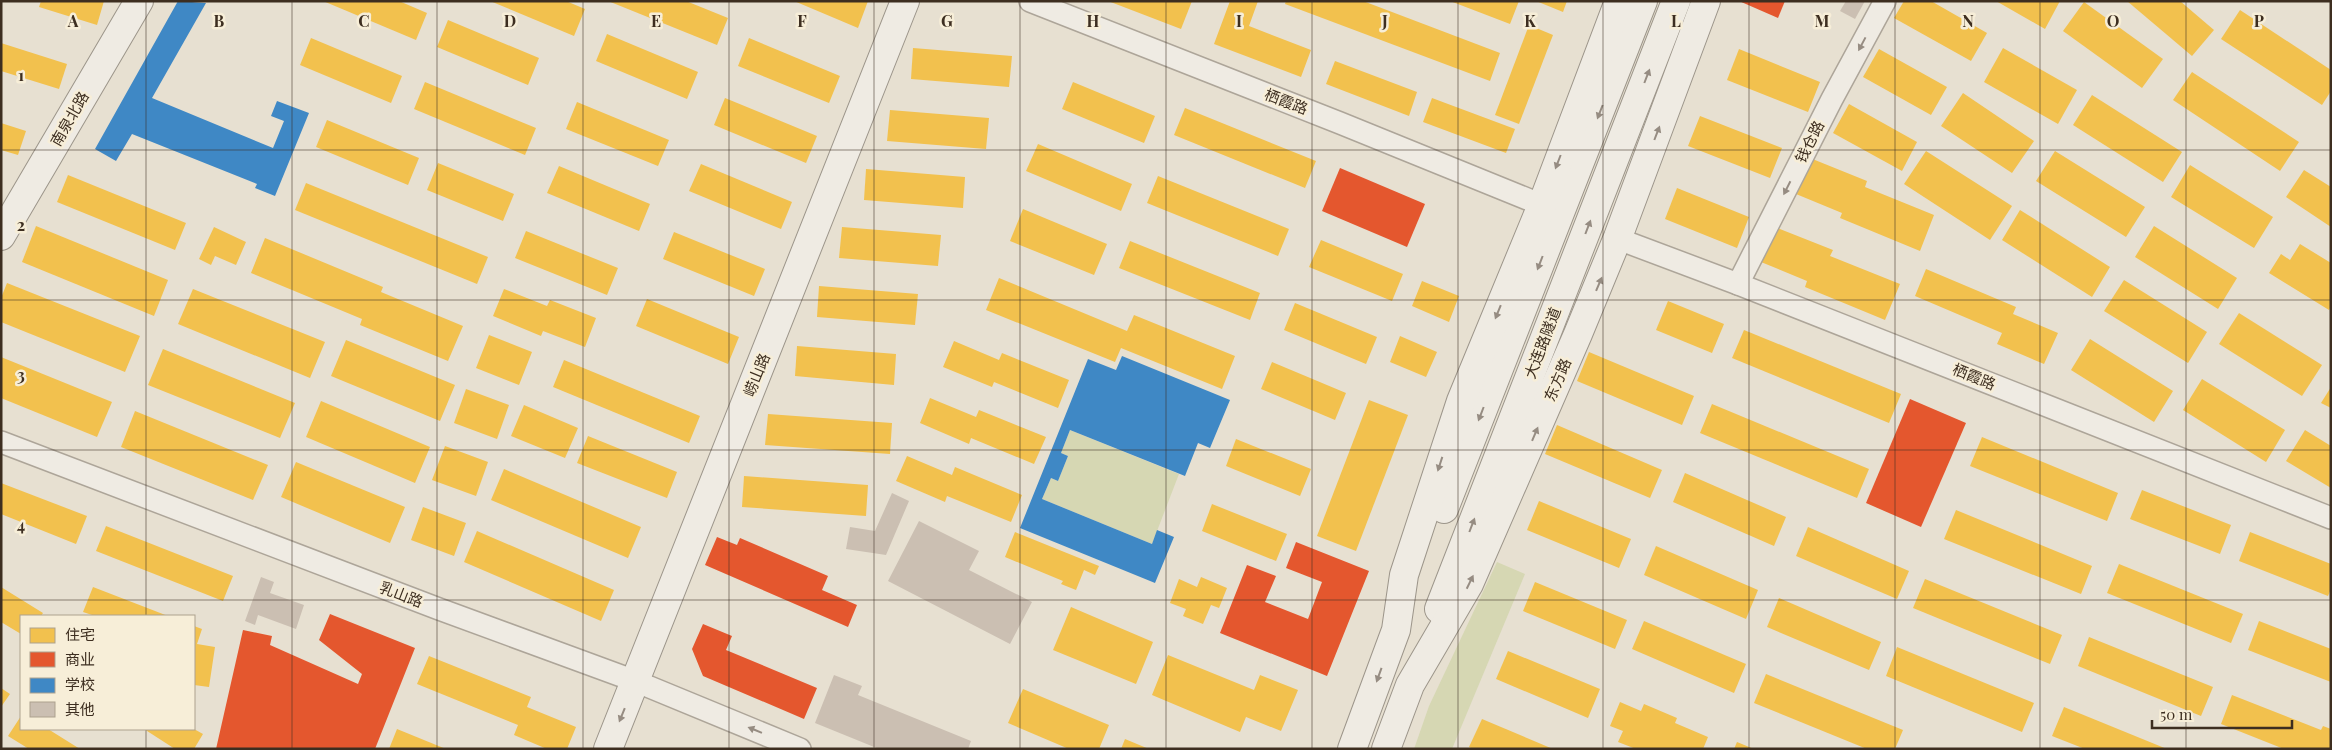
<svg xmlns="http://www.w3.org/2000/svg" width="2332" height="750" font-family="'Playfair Display','Noto Sans SC',serif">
  <rect width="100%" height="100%" fill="#e7e0d1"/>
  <g fill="#d6d7b3">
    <polygon points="1070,430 1179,474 1152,544 1042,499 1051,478 1058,481 1068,456 1061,453"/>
    <polygon points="1497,562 1525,574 1452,749 1414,749 1429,706"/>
  </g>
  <g fill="#f2c14e">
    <polygon points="41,1 104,1 97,25 39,7"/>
    <polygon points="323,1 399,1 427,13 416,40"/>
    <polygon points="490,1 566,1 585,9 574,36"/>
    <polygon points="608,1 686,1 728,18 717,45"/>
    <polygon points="794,1 868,1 858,28"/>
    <polygon points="1108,1 1192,1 1181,29"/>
    <polygon points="1230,1 1258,1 1249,26 1311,50 1301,77 1214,44"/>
    <polygon points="1286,1 1363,1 1500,53 1490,81 1285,4"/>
    <polygon points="1450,1 1519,1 1510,24"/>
    <polygon points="1536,1 1567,1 1563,12"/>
    <polygon points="1904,1 1931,1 1987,33 1971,61 1894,18"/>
    <polygon points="1996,1 2060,1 2045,29"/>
    <polygon points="2127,1 2180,1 2214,30 2192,56"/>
    <polygon points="2084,2 2163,59 2142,88 2063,31"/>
    <polygon points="2240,10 2331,70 2331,91 2322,105 2221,39"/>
    <polygon points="448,20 539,58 528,85 437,47"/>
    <polygon points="1529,25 1553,35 1519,124 1495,115"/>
    <polygon points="607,34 698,72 687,99 596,61"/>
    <polygon points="311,38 402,76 391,103 300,65"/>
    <polygon points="749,38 840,76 829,103 738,66"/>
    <polygon points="1,43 67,64 59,89 1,71"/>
    <polygon points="913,48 1012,56 1009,87 911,79"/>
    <polygon points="2003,48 2077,90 2058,124 1984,82"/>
    <polygon points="1739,49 1820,82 1808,112 1727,80"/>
    <polygon points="1879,49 1947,87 1931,115 1863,77"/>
    <polygon points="1335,61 1417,92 1409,116 1326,84"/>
    <polygon points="2192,72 2299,142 2280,171 2173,100"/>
    <polygon points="425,82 536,128 525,155 414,109"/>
    <polygon points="1073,82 1155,116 1144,143 1062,109"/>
    <polygon points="1963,93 2034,141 2012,173 1941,126"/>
    <polygon points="2092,95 2182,152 2163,182 2073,125"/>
    <polygon points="725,98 817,136 806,163 714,125"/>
    <polygon points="1432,98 1515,129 1506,153 1423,122"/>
    <polygon points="577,102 669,140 658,166 566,129"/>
    <polygon points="1849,104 1917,142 1902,171 1833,133"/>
    <polygon points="1185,108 1316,161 1305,188 1174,135"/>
    <polygon points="890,110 989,118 986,149 887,141"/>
    <polygon points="1700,116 1782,148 1770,178 1688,146"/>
    <polygon points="327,120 419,158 408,185 316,147"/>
    <polygon points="1,123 26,131 18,155 1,150"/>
    <polygon points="1038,144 1132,184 1121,211 1026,171"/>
    <polygon points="1926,151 2012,206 1990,240 1904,184"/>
    <polygon points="2055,151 2145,207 2126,237 2036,181"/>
    <polygon points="1810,158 1867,181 1865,187 1934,215 1920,251 1840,218 1842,213 1796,194"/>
    <polygon points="438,163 514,194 503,221 427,190"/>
    <polygon points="701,164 792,202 781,229 689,191"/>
    <polygon points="2190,165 2273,217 2254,248 2171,197"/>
    <polygon points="559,166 650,204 639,231 547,193"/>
    <polygon points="866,169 965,177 963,208 864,200"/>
    <polygon points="2304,170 2331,187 2331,227 2286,197"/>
    <polygon points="68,175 186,223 175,250 57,202"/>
    <polygon points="1158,176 1289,229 1278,256 1147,203"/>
    <polygon points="306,183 488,257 477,284 295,210"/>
    <polygon points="1677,188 1749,217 1737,248 1665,219"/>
    <polygon points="1023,209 1107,244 1094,275 1010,241"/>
    <polygon points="2020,210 2110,267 2092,297 2002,240"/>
    <polygon points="36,226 168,280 154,316 22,262"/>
    <polygon points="2154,226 2237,278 2218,309 2135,257"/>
    <polygon points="214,227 246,242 236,265 215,256 211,265 199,259"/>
    <polygon points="842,227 941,235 938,266 839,258"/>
    <polygon points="1775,227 1833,250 1830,256 1900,284 1885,320 1805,287 1807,281 1761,262"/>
    <polygon points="526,231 618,268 607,295 515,258"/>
    <polygon points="674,232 765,269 754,296 663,259"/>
    <polygon points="265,238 383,287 381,292 463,326 448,361 360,325 362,319 251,273"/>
    <polygon points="1321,240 1403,274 1392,301 1309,267"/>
    <polygon points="1130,241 1260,293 1250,320 1119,268"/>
    <polygon points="2300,244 2331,263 2331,306 2329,310 2269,273 2281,254 2290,260"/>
    <polygon points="1926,269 2016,307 2013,314 2058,333 2044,364 1997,344 2002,333 1915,296"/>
    <polygon points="999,278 1127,331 1134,315 1235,356 1222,389 1121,348 1115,362 986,310"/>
    <polygon points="2124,280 2207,332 2188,363 2104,311"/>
    <polygon points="1422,281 1459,296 1449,322 1412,306"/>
    <polygon points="7,283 140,336 125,372 1,322 1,298"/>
    <polygon points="819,286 918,294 915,325 817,317"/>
    <polygon points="193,289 325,342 310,378 178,324"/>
    <polygon points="504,289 547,306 550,300 596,318 585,347 543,331 541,336 493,316"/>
    <polygon points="647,299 739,337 728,364 636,326"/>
    <polygon points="1668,301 1724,324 1712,353 1656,330"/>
    <polygon points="1295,303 1377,337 1366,364 1284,330"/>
    <polygon points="2239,313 2322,365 2302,396 2219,344"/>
    <polygon points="1744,330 1901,394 1889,423 1732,358"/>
    <polygon points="489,335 532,352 519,385 476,368"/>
    <polygon points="1400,336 1437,352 1426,377 1390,362"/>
    <polygon points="2090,339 2173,391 2154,422 2071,370"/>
    <polygon points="346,340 455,385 440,421 331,376"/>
    <polygon points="954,341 999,360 1002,353 1069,380 1058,408 994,382 992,387 943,367"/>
    <polygon points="797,346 896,354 894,385 795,376"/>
    <polygon points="163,349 295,403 280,438 148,385"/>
    <polygon points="1589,352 1694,396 1682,425 1577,381"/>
    <polygon points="1,357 112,402 97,437 1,398"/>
    <polygon points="564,360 700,416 689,443 553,387"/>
    <polygon points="1272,362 1346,393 1335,420 1261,389"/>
    <polygon points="2202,379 2285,430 2266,462 2183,410"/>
    <polygon points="2331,387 2331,408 2321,403"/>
    <polygon points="466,389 509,405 497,439 454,423"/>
    <polygon points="930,398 976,417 979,410 1046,437 1034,464 971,438 969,444 920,423"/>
    <polygon points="1369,400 1408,415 1356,551 1317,536"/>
    <polygon points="321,401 430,447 415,483 306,437"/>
    <polygon points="1712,404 1869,469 1857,498 1700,433"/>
    <polygon points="524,405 578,428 565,458 511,436"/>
    <polygon points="135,411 268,465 253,500 121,447"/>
    <polygon points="768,414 892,423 890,454 765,445"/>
    <polygon points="1557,425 1662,470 1650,498 1545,454"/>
    <polygon points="2305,430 2331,446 2331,488 2286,461"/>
    <polygon points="588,436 677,472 667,498 577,463"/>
    <polygon points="1982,437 2118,493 2107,521 1970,466"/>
    <polygon points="1236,439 1311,469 1300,496 1226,466"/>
    <polygon points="445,446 488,462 476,496 432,480"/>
    <polygon points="907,456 952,475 955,467 1022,495 1011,522 947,496 945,502 896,481"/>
    <polygon points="296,462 405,507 390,543 281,497"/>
    <polygon points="504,469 641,527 628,558 491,500"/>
    <polygon points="1685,473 1786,517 1774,546 1673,502"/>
    <polygon points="744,476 868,485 866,516 742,507"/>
    <polygon points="1,483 87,516 76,544 1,514"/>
    <polygon points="2142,490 2231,525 2220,554 2130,519"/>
    <polygon points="1539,501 1631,539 1619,568 1527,530"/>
    <polygon points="1212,504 1287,534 1276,561 1202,531"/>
    <polygon points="423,507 466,523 454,556 411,540"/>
    <polygon points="1956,510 2092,566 2081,594 1944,539"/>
    <polygon points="106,526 233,576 223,601 96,551"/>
    <polygon points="1808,527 1909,571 1897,599 1796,556"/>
    <polygon points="477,531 614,590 601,621 464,562"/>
    <polygon points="1015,532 1099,566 1095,575 1084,570 1076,590 1061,584 1063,581 1005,557"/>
    <polygon points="2250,532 2331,564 2331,589 2328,596 2239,561"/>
    <polygon points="1656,546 1758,590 1746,619 1644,575"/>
    <polygon points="2119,564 2243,614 2231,643 2107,593"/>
    <polygon points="1201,577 1227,588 1219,608 1211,605 1203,624 1183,616 1186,609 1170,603 1179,579 1197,587"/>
    <polygon points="1925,579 2062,635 2050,664 1913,608"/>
    <polygon points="1535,582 1627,620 1615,649 1523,611"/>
    <polygon points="1,587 43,613 41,616 21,616 21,634 1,622"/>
    <polygon points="93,587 168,616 95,616 83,612"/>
    <polygon points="1779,598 1881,642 1869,670 1767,627"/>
    <polygon points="1071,607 1153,642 1136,684 1053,650"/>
    <polygon points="1644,621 1746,664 1734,693 1632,649"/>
    <polygon points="2259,621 2331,649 2331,682 2248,650"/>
    <polygon points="194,626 202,629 197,644 215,647 209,687 194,685"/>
    <polygon points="2089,637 2213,687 2201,716 2078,666"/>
    <polygon points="1897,647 2034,703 2022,732 1886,676"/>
    <polygon points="1508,651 1600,689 1588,718 1496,679"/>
    <polygon points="1168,655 1254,690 1260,675 1298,690 1281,731 1246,717 1240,732 1152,695"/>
    <polygon points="429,656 531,697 527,707 576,727 567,749 547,749 514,735 518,725 417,684"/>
    <polygon points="1766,674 1903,730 1895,749 1867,749 1754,703"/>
    <polygon points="1,688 10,694 1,707"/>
    <polygon points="1023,689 1109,725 1099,749 1069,749 1008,723"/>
    <polygon points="2232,695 2321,730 2323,726 2331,729 2331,749 2284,749 2221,724"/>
    <polygon points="1620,702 1641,711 1644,704 1677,718 1675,723 1708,737 1703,749 1636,749 1618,742 1623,731 1610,726"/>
    <polygon points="2064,707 2167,749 2085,749 2052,736"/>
    <polygon points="21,716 21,729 48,729 80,749 29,749 8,736"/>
    <polygon points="1482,719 1553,749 1473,749 1469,747"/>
    <polygon points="144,729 194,729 203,734 194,749 175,749"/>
    <polygon points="397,729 446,749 389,749"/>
    <polygon points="1125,739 1149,749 1121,749"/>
    <polygon points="1737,742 1754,749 1734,749"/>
  </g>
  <g fill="#e4572e">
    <polygon points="1739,1 1785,1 1778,18"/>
    <polygon points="1340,168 1425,204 1407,247 1322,211"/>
    <polygon points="1910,399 1966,423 1921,527 1866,503"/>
    <polygon points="717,537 737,545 740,538 828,576 822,590 857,605 848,627 705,565"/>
    <polygon points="1296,542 1369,571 1327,676 1220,633 1247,565 1276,576 1265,602 1308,619 1322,582 1286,568"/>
    <polygon points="330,614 415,648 375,749 216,749 243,630 272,636 270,645 358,684 362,674 319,640"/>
    <polygon points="703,624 732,636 726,650 817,688 804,719 703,676 692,649"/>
  </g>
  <g fill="#3f88c5">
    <polygon points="178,1 206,3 152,98 273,148 284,121 271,116 277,101 309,113 275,196 255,188 257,184 132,134 116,161 95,149"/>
    <polygon points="1122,356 1230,400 1210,448 1198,443 1185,476 1070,430 1061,453 1068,456 1058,481 1051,478 1042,499 1152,544 1157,530 1174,537 1155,583 1020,528 1088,359 1116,370"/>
  </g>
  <g fill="#cbbfb2">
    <polygon points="1846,1 1865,1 1855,19 1840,11"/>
    <polygon points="892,493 909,501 886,555 846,549 850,527 875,531"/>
    <polygon points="919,521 979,551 969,570 1032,602 1010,644 888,581"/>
    <polygon points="261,577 274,582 270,593 304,605 296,629 258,615 255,625 245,621"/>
    <polygon points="834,675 862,686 858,695 971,741 968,749 879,749 815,723"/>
  </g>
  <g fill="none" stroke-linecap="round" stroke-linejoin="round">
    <g stroke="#ada599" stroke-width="24">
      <g id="street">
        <polyline points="1030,1 1340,123 1542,205"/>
        <polyline points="1618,237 1629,243 1738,284 2331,518"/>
        <polyline points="1738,284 1832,99 1885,1"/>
        <polyline points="1,442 439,609 635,681 800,749"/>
      </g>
    </g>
    <g stroke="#9c958a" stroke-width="30">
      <g id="secondary">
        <polyline points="1,236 139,1"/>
        <polyline points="1444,509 1643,1"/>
        <polyline points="1439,609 1676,1"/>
        <polyline points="608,749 905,1"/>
        <polyline points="1352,749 1396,630 1404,575 1461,401 1542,205 1619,1"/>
        <polyline points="1386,749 1410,685 1469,584 1578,334 1618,237 1706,1"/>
      </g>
    </g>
    <use href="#street" stroke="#efebe3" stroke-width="21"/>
    <use href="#secondary" stroke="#efebe3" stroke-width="28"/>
  </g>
  <defs><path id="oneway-solid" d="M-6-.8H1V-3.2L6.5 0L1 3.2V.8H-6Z" transform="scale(1.25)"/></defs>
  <g fill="#968c82">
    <use href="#oneway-solid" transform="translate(1862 44) rotate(118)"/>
    <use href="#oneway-solid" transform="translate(1647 76) rotate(-69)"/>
    <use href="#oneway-solid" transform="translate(1600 112) rotate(111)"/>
    <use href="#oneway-solid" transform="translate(1657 133) rotate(-69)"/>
    <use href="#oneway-solid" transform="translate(1558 162) rotate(111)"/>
    <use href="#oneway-solid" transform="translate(1787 188) rotate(117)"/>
    <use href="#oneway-solid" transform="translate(1588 227) rotate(-69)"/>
    <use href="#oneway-solid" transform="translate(1540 263) rotate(111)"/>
    <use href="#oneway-solid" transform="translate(1599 284) rotate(-67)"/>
    <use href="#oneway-solid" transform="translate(1498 312) rotate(112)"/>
    <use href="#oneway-solid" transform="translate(1481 414) rotate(111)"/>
    <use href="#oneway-solid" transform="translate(1535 434) rotate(-67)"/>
    <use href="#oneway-solid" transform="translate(1440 464) rotate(108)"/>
    <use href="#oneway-solid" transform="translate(1472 525) rotate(-69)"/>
    <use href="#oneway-solid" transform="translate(1470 582) rotate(-64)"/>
    <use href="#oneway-solid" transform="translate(1379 675) rotate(110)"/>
    <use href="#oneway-solid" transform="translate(622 715) rotate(112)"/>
    <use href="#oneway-solid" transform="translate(755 730) rotate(-158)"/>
  </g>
  <path fill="none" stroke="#3d2e20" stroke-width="1" stroke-opacity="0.55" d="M146 1V616M292 1V749M437 1V749M583 1V749M729 1V749M874 1V749M1020 1V749M1166 1V749M1312 1V749M1458 1V749M1603 1V749M1749 1V749M1895 1V749M2040 1V749M2186 1V749M1 150H2331M1 300H2331M1 450H2331M1 600H2331M146 729V749"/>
  <g text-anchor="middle" stroke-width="5" stroke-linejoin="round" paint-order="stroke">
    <g font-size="15" fill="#3d2e20" stroke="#f7eed8">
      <text transform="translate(1286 102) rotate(21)" y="5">栖霞路</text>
      <text transform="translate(70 119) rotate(-60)" y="5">南泉北路</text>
      <text transform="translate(1810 142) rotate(-63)" y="5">钱仓路</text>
      <text transform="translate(1543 343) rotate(-69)" y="5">大连路隧道</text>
      <text transform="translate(757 375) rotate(-68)" y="5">崂山路</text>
      <text transform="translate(1974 377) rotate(22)" y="5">栖霞路</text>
      <text transform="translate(1558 380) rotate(-67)" y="5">东方路</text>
      <text transform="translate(401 595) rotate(21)" y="5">乳山路</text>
    </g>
  </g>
  <g font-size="16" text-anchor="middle" font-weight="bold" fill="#3d2e20" stroke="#f7eed8" stroke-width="5" stroke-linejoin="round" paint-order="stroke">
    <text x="73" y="27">A</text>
    <text x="219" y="27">B</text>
    <text x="364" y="27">C</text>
    <text x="510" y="27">D</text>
    <text x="656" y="27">E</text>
    <text x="802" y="27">F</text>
    <text x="947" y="27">G</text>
    <text x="1093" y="27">H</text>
    <text x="1239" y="27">I</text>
    <text x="1385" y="27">J</text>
    <text x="1530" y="27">K</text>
    <text x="1676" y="27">L</text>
    <text x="1822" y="27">M</text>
    <text x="1968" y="27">N</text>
    <text x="2113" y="27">O</text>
    <text x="2259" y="27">P</text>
    <text x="21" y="81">1</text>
    <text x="21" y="231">2</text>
    <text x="21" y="381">3</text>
    <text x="21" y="531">4</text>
  </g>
  <rect width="2332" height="750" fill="none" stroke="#3d2e20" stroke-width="5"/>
  <rect x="20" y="615" width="175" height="115" fill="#f7eed8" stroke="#ada18e"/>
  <rect x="30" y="628" width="25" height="15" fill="#f2c14e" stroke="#ada18e"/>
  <text x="65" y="640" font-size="15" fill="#3d2e20">住宅</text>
  <rect x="30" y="652" width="25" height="15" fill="#e4572e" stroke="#ada18e"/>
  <text x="65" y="665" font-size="15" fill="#3d2e20">商业</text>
  <rect x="30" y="678" width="25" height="15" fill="#3f88c5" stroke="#ada18e"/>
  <text x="65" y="690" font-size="15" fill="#3d2e20">学校</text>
  <rect x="30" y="702" width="25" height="15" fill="#cbbfb2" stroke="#ada18e"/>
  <text x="65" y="715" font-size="15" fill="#3d2e20">其他</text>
  <path d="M2152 720v8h140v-8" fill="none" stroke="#3d2e20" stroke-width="2.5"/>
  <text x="2160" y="720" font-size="15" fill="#3d2e20" stroke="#f7eed8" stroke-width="4" paint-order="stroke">50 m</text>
</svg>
